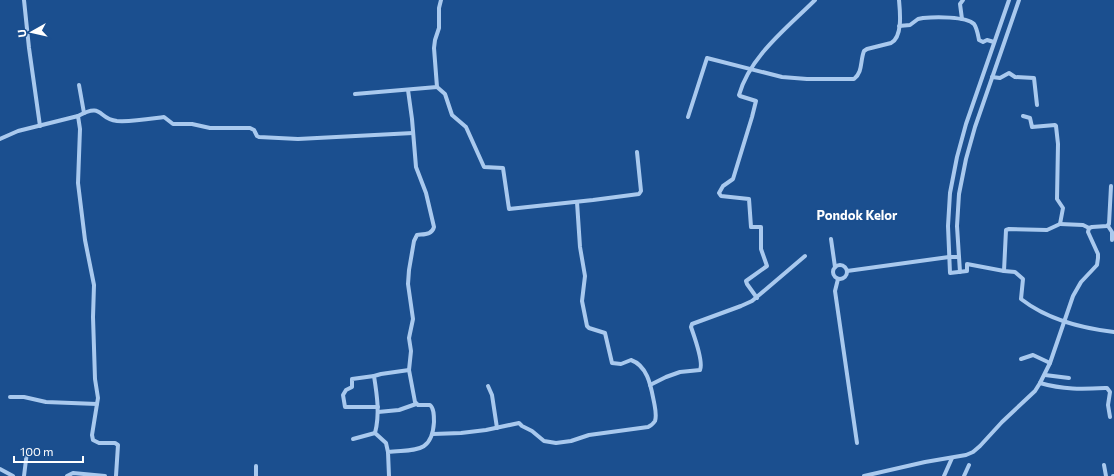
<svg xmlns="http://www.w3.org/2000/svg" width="1114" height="476" font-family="Commissioner,sans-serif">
  <rect width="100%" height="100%" fill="#1b4f8f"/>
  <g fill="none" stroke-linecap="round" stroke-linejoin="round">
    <g stroke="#a9c9ee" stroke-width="4">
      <polyline points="24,0 29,48 40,126"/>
      <path d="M1009 0 966 124 957 157 950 193 948 226 950 273 967 271V264L1004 271 1015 272 1023 279 1021 299C1048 320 1081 328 1114 332"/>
      <polyline points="962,19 960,4 963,0"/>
      <path d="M899 26 910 25 918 19 923 18C934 17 966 16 974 24 977 28 978 35 979 40L983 42 987 40 994 42"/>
      <polyline points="992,77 1000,78 1009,73 1015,77 1034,78 1037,105"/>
      <polyline points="79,85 84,113"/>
      <polyline points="437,87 445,94 452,115 466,127 484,167 503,168 509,209 593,200 639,194 641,191 637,152"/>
      <polyline points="355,94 437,87 434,48 435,40 439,28 439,8 441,0"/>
      <path d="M78 116C104 102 97 119 117 121 132 122 149 119 164 117L173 124H192L210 128H250L254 130 257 136 259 137 298 139 413 133"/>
      <path d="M688 117 707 58 782 77 807 79H854C863 72 860 61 864 51L867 49 891 43C903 37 900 11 899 0"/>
      <polyline points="0,139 18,131 78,116 80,129 78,183 85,240 94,285 93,317 95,379 98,398 97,404 46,402 24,397 10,397"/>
      <polyline points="1060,224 1083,225 1089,228"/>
      <polyline points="1108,226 1112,232 1112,240"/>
      <polyline points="831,239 835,267"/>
      <circle cx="840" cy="272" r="7"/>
      <polyline points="847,271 949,257 958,257"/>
      <polyline points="1004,271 1006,230 1009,229 1047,230 1060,224 1063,208 1057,199 1058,144 1056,126 1055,125 1032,127 1030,118 1023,116"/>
      <polyline points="960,272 957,226 959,194 966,159 975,127 1019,0"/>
      <polyline points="838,279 835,291 857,443"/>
      <path d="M757 298 747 284 746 281 767 266 761 249V227H751L749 199 721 196 719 193 723 186 733 179 752 117 756 101 740 96 739 95C750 56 788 27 815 0"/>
      <polyline points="1021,359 1033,355 1050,363"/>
      <polyline points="1045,375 1069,378"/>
      <polyline points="374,376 352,379 352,387 346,390 343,395 345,407 378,407"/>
      <path d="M1040 383C1064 390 1083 389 1107 388L1110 392 1108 405 1110 417"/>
      <path d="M650 385 666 377 680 372 700 370C704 362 694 336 691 327L692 324 741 306 752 301 805 256"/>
      <polyline points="488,386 492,395 497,428"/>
      <polyline points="97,404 92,435 93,440 99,443 115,443 118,445 116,476"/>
      <polyline points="378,412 399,410 416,404"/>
      <path d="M433 434 461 433 486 430 519 423 522 426 532 431 544 441 556 443 571 441 589 435 648 427C651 426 653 424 655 421 657 415 655 408 654 402 651 387 648 366 631 360L621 364 612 363 605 333 589 328 587 326 582 301 585 276 580 247 577 202"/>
      <polyline points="353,439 375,433"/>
      <path d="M388 452 386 443 375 433C380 414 377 395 374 376L381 374 409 370"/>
      <polyline points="1104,465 1106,476"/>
      <polyline points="256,466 256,476"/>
      <polyline points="0,469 13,476"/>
      <polyline points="24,476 27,452"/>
      <polyline points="67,476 73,473 105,476"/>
      <path d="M389 476 388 452C413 449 432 455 434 422 434 416 434 408 430 405H418L415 402 409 370 411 351 409 338 413 319 408 284 409 270 414 241 417 235C424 234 432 235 434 227L426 193 416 167 412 119 408 90"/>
      <polyline points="864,476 925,462 966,455 973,452 980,446 1002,422 1035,391 1040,383 1050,363 1073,296 1081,282 1097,265 1098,258 1098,254 1088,232 1089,228 1092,227 1107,226 1109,224 1111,186"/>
      <polyline points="944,476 952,458"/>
      <polyline points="964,476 969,465"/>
      <polyline points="1113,476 1114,476"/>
    </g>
  </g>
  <g text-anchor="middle" stroke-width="4" stroke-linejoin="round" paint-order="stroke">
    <g font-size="13" font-weight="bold" fill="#fff" stroke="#1b4f8f">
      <text x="857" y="220">Pondok Kelor</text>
    </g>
  </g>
  <g transform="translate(32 32) rotate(262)" stroke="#1b4f8f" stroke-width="3" paint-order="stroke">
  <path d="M0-3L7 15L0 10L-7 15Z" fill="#ffffff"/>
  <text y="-6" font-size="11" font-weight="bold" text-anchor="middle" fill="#ffffff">U</text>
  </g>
  <path d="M14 456v6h69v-6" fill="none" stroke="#ffffff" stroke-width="2"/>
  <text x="20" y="456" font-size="12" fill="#ffffff" stroke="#1b4f8f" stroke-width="3" paint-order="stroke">100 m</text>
</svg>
